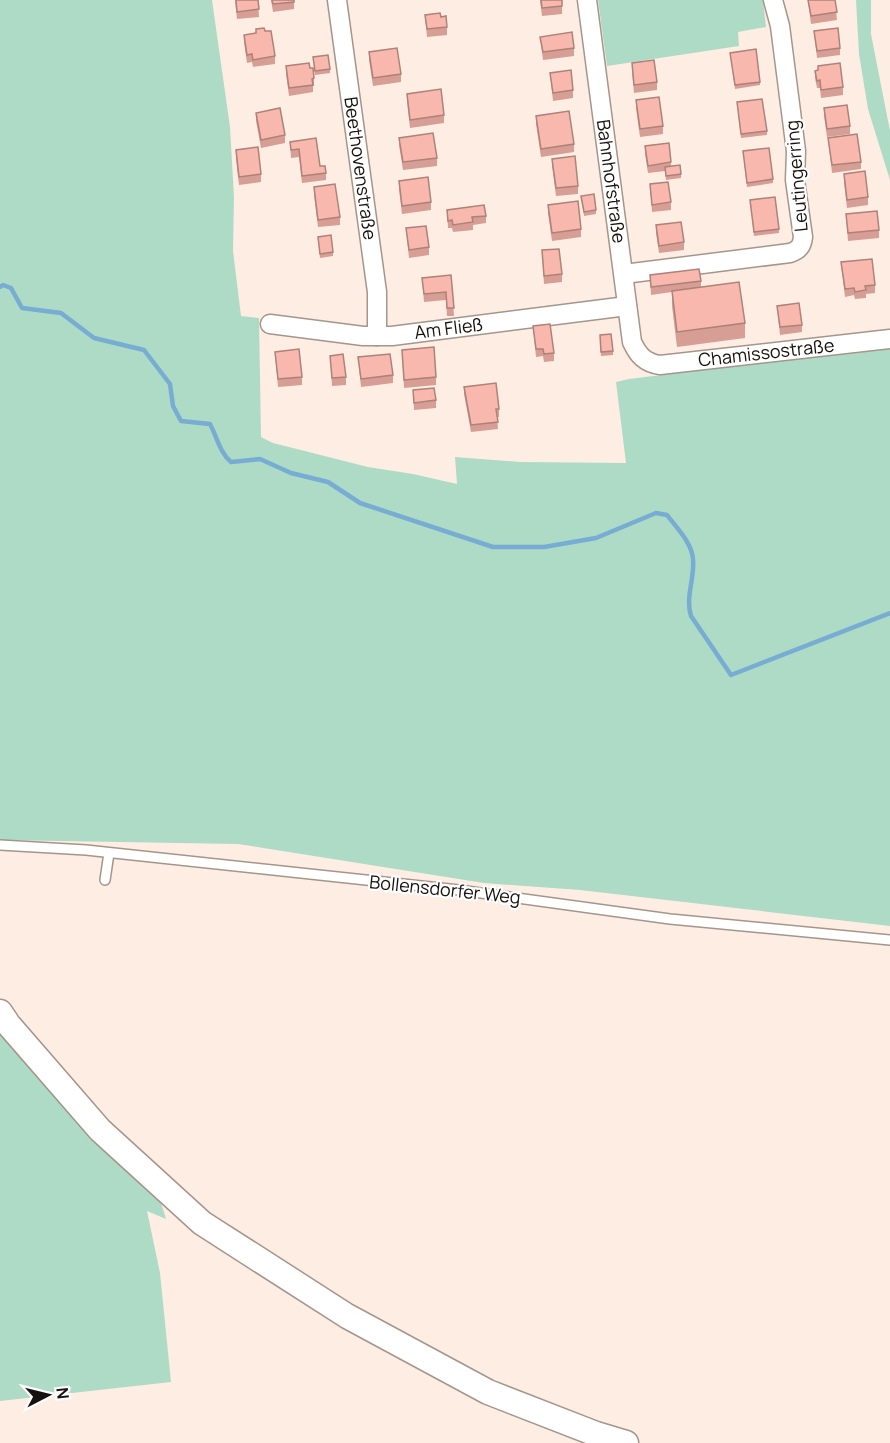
<svg xmlns="http://www.w3.org/2000/svg" width="890" height="1443" font-family="Manrope,sans-serif">
  <rect width="100%" height="100%" fill="#feede2"/>
  <g fill="#aedbc5">
    <polygon points="0,0 212,0 230,127 234,197 233,251 241,316 259,318 261,437 273,443 368,467 413,474 457,484 455,457 521,462 626,463 616,382 629,379 890,347 890,926 580,890 484,883 238,844 0,840"/>
    <polygon points="598,0 763,0 766,27 738,32 739,46 607,66"/>
    <polygon points="856,0 871,0 871,34 890,131 890,180 868,109 859,54"/>
    <polygon points="0,1027 159,1196 166,1219 147,1211 160,1273 171,1382 0,1401"/>
  </g>
  <g fill="none" stroke-linecap="round" stroke-linejoin="round">
    <path stroke="#77add2" stroke-width="4.5" d="M0 287 3 285 11 288 22 308 61 313 94 338 144 350 170 384 173 406 181 421 210 424C217 437 220 453 231 462L260 459 291 473 328 482 360 503 493 547H544L596 538 656 513 667 515C676 527 692 543 693 559 695 578 685 597 691 616L731 675 890 613"/>
    <g stroke="#a5958b" stroke-width="12">
      <g id="lane">
        <polyline points="0,845 86,850 459,890 670,919 890,940"/>
        <polyline points="105,880 109,853"/>
      </g>
    </g>
    <g stroke="#a5958b" stroke-width="21">
      <g id="street">
        <path id="s1" d="M337 0 377 292V336"/>
        <path id="s2" d="M587 0 632 342C638 355 645 363 660 365L890 339"/>
        <path d="M624 274 790 253C799 250 802 246 803 237L795 180 796 151 780 26 773 0"/>
        <path id="s3" d="M270 324 363 336H392L627 306"/>
      </g>
    </g>
    <g stroke="#a5958b" stroke-width="27">
      <polyline id="secondary" points="0,1012 8,1024 100,1130 202,1223 347,1316 488,1392 596,1434 626,1443"/>
    </g>
    <use href="#lane" stroke="#fff" stroke-width="9"/>
    <use href="#street" stroke="#fff" stroke-width="18"/>
    <use href="#secondary" stroke="#fff" stroke-width="24"/>
  </g>
  <g fill="#d69e95">
    <polygon points="235,0 258,0 259,17 237,19"/>
    <polygon points="271,0 294,0 294,9 273,12"/>
    <polygon points="540,0 562,0 562,14 542,16"/>
    <polygon points="808,0 835,0 837,20 811,24"/>
    <polygon points="425,15 441,17 447,27 447,35 427,37"/>
    <polygon points="265,31 275,56 275,64 253,67 252,62 247,63 244,42 244,35"/>
    <polygon points="814,31 840,48 840,55 817,58"/>
    <polygon points="540,37 574,48 574,56 543,60"/>
    <polygon points="369,52 401,74 401,82 373,86 369,60"/>
    <polygon points="730,53 760,82 760,85 735,89"/>
    <polygon points="313,57 330,69 330,73 315,75"/>
    <polygon points="632,63 657,82 657,90 634,93 632,71"/>
    <polygon points="286,66 310,68 314,78 314,86 313,86 313,92 289,96 286,74"/>
    <polygon points="818,66 843,87 843,95 821,98 820,88 817,88 815,78 815,71 818,70"/>
    <polygon points="550,73 573,90 573,98 553,101"/>
    <polygon points="407,94 444,115 444,123 410,128 407,101"/>
    <polygon points="636,100 663,126 663,134 640,137 636,108"/>
    <polygon points="737,102 767,131 767,135 741,138"/>
    <polygon points="824,108 850,126 850,134 827,137 824,116"/>
    <polygon points="256,113 285,135 285,143 261,148 256,121"/>
    <polygon points="536,116 574,144 574,152 541,157 536,124"/>
    <polygon points="399,138 437,158 437,166 403,170 399,145"/>
    <polygon points="828,138 861,162 861,169 832,173"/>
    <polygon points="290,142 320,166 326,173 326,180 302,183 299,157 291,158"/>
    <polygon points="645,146 671,162 671,166 681,174 681,178 666,180 665,171 648,173 645,154"/>
    <polygon points="236,150 261,174 261,182 239,185 236,158"/>
    <polygon points="743,151 773,179 773,183 747,187"/>
    <polygon points="552,159 578,186 578,194 556,196 552,166"/>
    <polygon points="844,174 868,197 868,205 847,208 844,182"/>
    <polygon points="399,181 431,202 431,210 402,214 399,189"/>
    <polygon points="650,184 671,202 671,210 652,212"/>
    <polygon points="314,187 340,217 340,225 318,227 314,195"/>
    <polygon points="581,196 596,210 596,214 584,216"/>
    <polygon points="750,200 779,229 779,233 754,236"/>
    <polygon points="548,205 581,229 581,237 552,241 548,213"/>
    <polygon points="447,210 486,216 486,223 473,225 473,230 453,232 452,228 448,228"/>
    <polygon points="846,214 879,230 879,238 848,241"/>
    <polygon points="656,225 684,242 684,250 659,253 656,233"/>
    <polygon points="406,228 429,247 429,255 409,258"/>
    <polygon points="318,237 333,252 333,256 320,258"/>
    <polygon points="542,250 562,274 562,282 544,284"/>
    <polygon points="841,262 875,285 875,293 866,294 866,298 855,299 854,295 845,297"/>
    <polygon points="451,275 454,316 447,316 446,300 424,302 422,278"/>
    <polygon points="650,275 701,281 701,287 745,323 745,338 677,347 672,306 672,292 651,295"/>
    <polygon points="777,306 802,325 802,332 780,335"/>
    <polygon points="533,326 554,353 554,361 544,362 543,356 536,357"/>
    <polygon points="600,339 613,351 613,355 601,356"/>
    <polygon points="402,350 436,377 436,385 404,388"/>
    <polygon points="275,352 302,377 302,385 278,387"/>
    <polygon points="330,356 346,377 346,385 332,386"/>
    <polygon points="358,357 393,375 393,383 361,387"/>
    <polygon points="464,387 499,409 499,417 497,417 498,429 471,432 464,394"/>
    <polygon points="413,390 436,400 436,408 414,410"/>
  </g>
  <g fill="#f9b8ad" stroke="#ae8179" stroke-width="1.5">
    <polygon points="236,0 258,0 259,9 237,12"/>
    <polygon points="272,0 294,0 294,2 273,4"/>
    <polygon points="541,0 562,0 562,6 542,8"/>
    <polygon points="808,0 835,0 837,12 811,16"/>
    <polygon points="440,13 441,17 446,16 447,27 427,29 425,15"/>
    <polygon points="264,28 265,31 271,31 275,56 253,60 252,54 247,55 244,35 256,33 256,29"/>
    <polygon points="838,28 840,48 817,51 814,31"/>
    <polygon points="572,32 574,48 543,52 540,37"/>
    <polygon points="397,48 401,74 373,78 369,52"/>
    <polygon points="756,49 760,82 735,85 730,53"/>
    <polygon points="328,55 330,69 315,71 313,57"/>
    <polygon points="654,60 657,82 634,85 632,63"/>
    <polygon points="309,63 310,68 313,68 314,78 312,79 313,85 289,88 286,66"/>
    <polygon points="840,63 843,87 821,90 820,80 817,81 815,71 818,70 818,66"/>
    <polygon points="571,70 573,90 553,93 550,73"/>
    <polygon points="441,89 444,115 410,120 407,94"/>
    <polygon points="659,97 663,126 640,129 636,100"/>
    <polygon points="762,99 767,131 741,134 737,102"/>
    <polygon points="847,105 850,126 827,129 824,108"/>
    <polygon points="280,108 285,135 261,140 256,113"/>
    <polygon points="569,111 574,144 541,149 536,116"/>
    <polygon points="433,133 437,158 403,162 399,138"/>
    <polygon points="857,134 861,162 832,165 828,138"/>
    <polygon points="316,138 320,166 325,166 326,173 302,176 299,149 291,150 290,142"/>
    <polygon points="669,143 671,162 648,166 645,146"/>
    <polygon points="258,147 261,174 239,177 236,150"/>
    <polygon points="769,148 773,179 747,183 743,151"/>
    <polygon points="575,156 578,186 556,188 552,159"/>
    <polygon points="680,165 681,174 666,176 665,167"/>
    <polygon points="865,171 868,197 847,200 844,174"/>
    <polygon points="428,177 431,202 402,206 399,181"/>
    <polygon points="668,182 671,202 652,205 650,184"/>
    <polygon points="335,184 340,217 318,220 314,187"/>
    <polygon points="594,194 596,210 584,212 581,196"/>
    <polygon points="775,197 779,229 754,232 750,200"/>
    <polygon points="578,201 581,229 552,233 548,205"/>
    <polygon points="484,205 486,216 472,217 473,222 453,225 452,220 448,221 447,210"/>
    <polygon points="877,211 879,230 848,233 846,214"/>
    <polygon points="681,222 684,242 659,246 656,225"/>
    <polygon points="426,226 429,247 409,250 406,228"/>
    <polygon points="331,235 333,252 320,254 318,237"/>
    <polygon points="559,249 562,274 544,276 542,250"/>
    <polygon points="872,259 875,285 865,286 866,290 855,292 854,288 845,289 841,262"/>
    <polygon points="699,269 701,281 651,287 650,275"/>
    <polygon points="451,275 454,308 447,308 446,292 424,294 422,278"/>
    <polygon points="739,282 745,323 677,332 672,291"/>
    <polygon points="799,303 802,325 780,327 777,306"/>
    <polygon points="550,324 554,353 544,354 543,349 536,349 533,326"/>
    <polygon points="611,334 613,351 601,352 600,335"/>
    <polygon points="434,347 436,377 404,380 402,350"/>
    <polygon points="299,349 302,377 278,379 275,352"/>
    <polygon points="343,354 346,377 332,378 330,356"/>
    <polygon points="390,354 393,375 361,379 358,357"/>
    <polygon points="496,383 499,409 496,409 498,422 471,425 464,387"/>
    <polygon points="434,388 436,400 414,403 413,390"/>
  </g>
  <g text-anchor="middle" stroke-width="4.5" stroke-linejoin="round" paint-order="stroke">
    <g font-size="18" fill="#17110e" stroke="#fefefe">
      <text dy="6" stroke="none"><textPath href="#s1" startOffset="170">Beethovenstraße</textPath></text>
      <text transform="translate(797 176) rotate(-95)" y="6">Leutingerring</text>
      <text dy="6" stroke="none"><textPath href="#s2" startOffset="183">Bahnhofstraße</textPath></text>
      <text dy="6" stroke="none"><textPath href="#s3" startOffset="180">Am Fließ</textPath></text>
      <text dy="6" stroke="none"><textPath href="#s2" startOffset="490">Chamissostraße</textPath></text>
      <text transform="translate(445 890) rotate(6)" y="6">Bollensdorfer Weg</text>
    </g>
  </g>
  <g transform="translate(48 1395) rotate(83)" stroke="#fefefe" stroke-width="4.5" paint-order="stroke">
  <path d="M0-4.5L10 22L0 15L-10 22Z" fill="#17110e"/>
  <text y="-9" font-size="16" font-weight="bold" text-anchor="middle" fill="#17110e">N</text>
  </g>
</svg>
